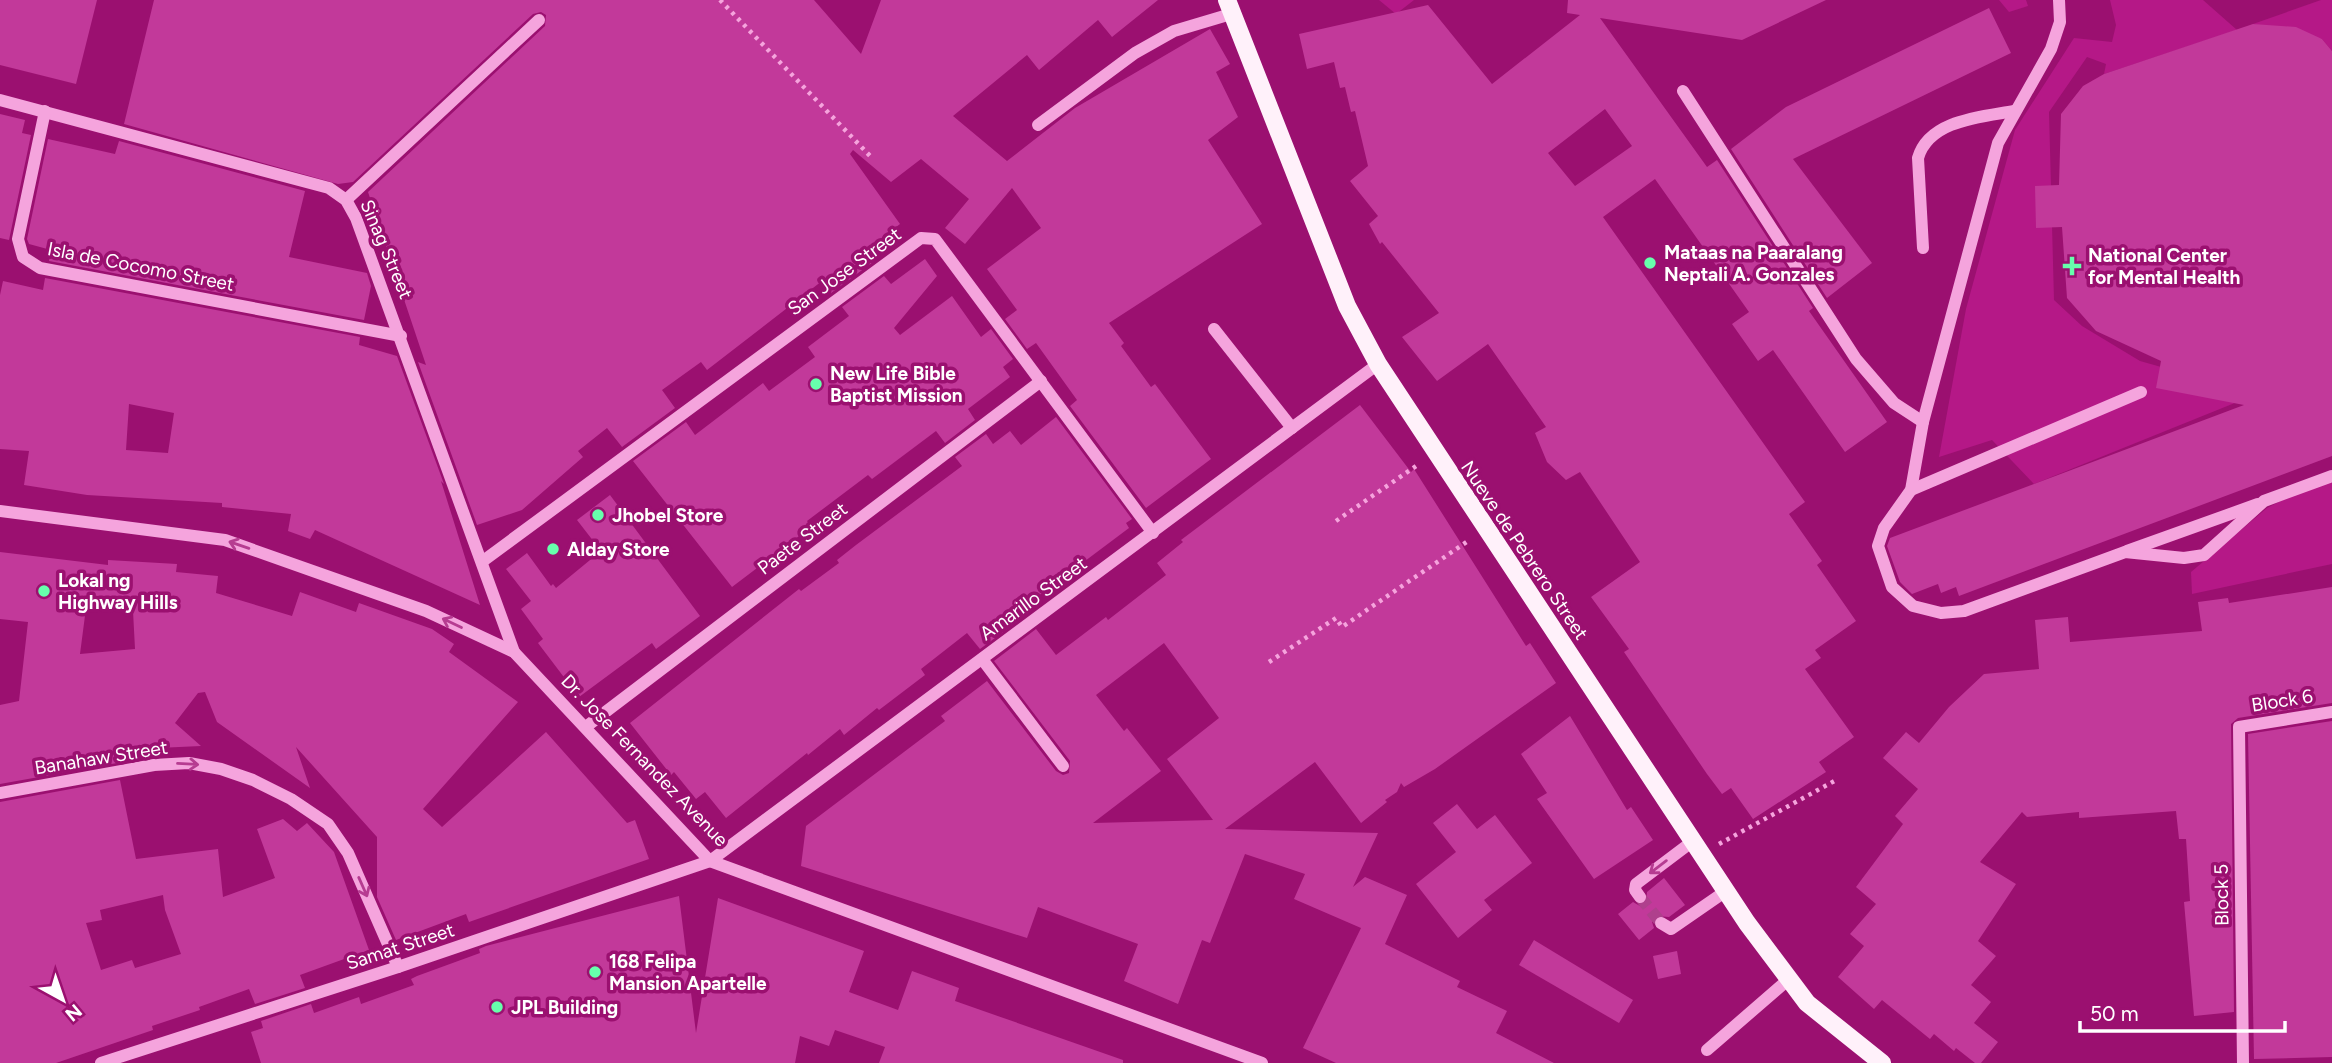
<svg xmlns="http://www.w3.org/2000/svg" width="2332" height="1063" font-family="Figtree,sans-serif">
  <rect width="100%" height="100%" fill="#9b1070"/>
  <g fill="#b51887">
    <polygon points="1379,0 1414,0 1396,14"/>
    <polygon points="1999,0 2026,0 2028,6 2009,12"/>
    <polygon points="2110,0 2203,0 2237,30 2104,74 2106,64 2087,57 2049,112 2054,300 2082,326 2140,361 2257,394 2034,484 1992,440 1939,457 1966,309 2015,130 2074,38 2112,42 2116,25"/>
    <polygon points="2321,0 2332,0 2332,51 2322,39 2253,24"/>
    <polygon points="2332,475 2332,564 2192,594 2191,572 2267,508"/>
  </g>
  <g fill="#c2399a" fill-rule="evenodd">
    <polygon points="0,0 97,0 76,84 0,65"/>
    <polygon points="154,0 814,0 861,54 881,0 1158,0 1112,37 1098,20 1039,70 1027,55 953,116 1007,161 1075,108 1210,29 1230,64 1216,72 1238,117 1208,140 1262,224 1109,323 1124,343 1121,346 1151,387 1155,384 1211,459 1146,508 1070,406 1077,400 1036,343 1027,349 1005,319 1017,310 987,269 1041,228 1012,188 965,244 945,228 969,199 921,159 891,182 853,150 850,154 900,224 865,251 873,262 831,293 822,281 707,370 701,362 662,390 675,408 622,447 607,428 578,451 583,457 522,510 477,525 418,362 426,365 368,192 545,26 546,15 541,12 533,14 353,182 338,184 124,124"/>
    <path d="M1568 0H1826L1742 40 1600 18 1707 167 1717 160 1813 308 1809 311 1887 422 1845 452 1773 350 1758 361 1732 324 1749 312 1655 179 1603 217 1805 502 1789 514 1822 561 1817 565 1856 621 1815 650 1821 658 1805 669 1854 737 1819 762 1826 772 1753 819 1731 788 1722 794 1707 774 1624 652 1629 649 1591 597 1640 562 1580 472 1566 480 1547 462 1535 433 1546 427 1488 344 1437 381 1402 337 1439 313 1382 242 1380 244 1369 224 1378 216 1350 181 1368 166 1355 111 1351 112 1345 87 1340 88 1334 62 1307 69 1299 34 1428 5 1492 84 1580 15 1567 13ZM1605 109 1632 146 1575 186 1548 153Z"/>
    <polygon points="1989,8 2011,53 1793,159 1872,263 1827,298 1731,149 1786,107"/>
    <polygon points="2253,24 2296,27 2322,39 2332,51 2332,456 1959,596 1956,587 1941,593 1938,584 1912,594 1900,582 1887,546 1890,538 2244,405 2156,388 2161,361 2096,331 2067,298 2062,227 2036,228 2035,186 2059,185 2061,114 2083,86 2104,74"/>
    <polygon points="0,114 25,120 22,133 31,135 9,240 0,238"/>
    <polygon points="48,139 115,154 119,141 305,191 289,257 367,273 371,286 364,320 49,261 51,250 29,244 27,239"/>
    <polygon points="925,259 937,276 894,328 900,335 952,296 981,337 991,329 1013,359 1003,367 1010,377 968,409 975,420 945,443 936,431 872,479 868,475 807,521 811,527 732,587 633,461 686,422 695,435 763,383 769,391 815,357 808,347 849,316 842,307 884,276 891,284"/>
    <path d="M45 278 360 337 359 345 397 356 444 484 441 481 480 605 315 530 310 539 288 531 291 514 222 507V503L87 495 24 485 29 451 0 449V295L3 281 43 290ZM129 404 174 413 168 453 126 450Z"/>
    <path d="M1360 405 1411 472 1414 469 1526 646 1530 643 1556 683 1435 769 1404 787 1401 783 1397 792 1385 800 1387 802 1361 823 1315 762 1225 829 1378 833 1353 887 1365 877 1407 895 1385 944 1460 981 1457 987 1507 1011 1496 1033 1554 1063H1336L1303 1048 1361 928 1294 899 1305 874 1245 854 1210 943 1202 940 1178 1004 1124 981 1138 944 1038 907 1027 938 801 866 806 826 945 721 941 716 987 681 1056 771 1063 775 1069 773 1070 761 994 661 1036 629 1056 655 1106 617 1108 620 1166 575 1157 563 1183 542 1181 540ZM1164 643 1219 718 1167 759 1213 820 1093 823 1161 771 1127 728 1124 731 1096 695Z"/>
    <polygon points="1056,417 1132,519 1126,523 1129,528 1021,609 1026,615 980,649 967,633 921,669 925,675 879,710 877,708 844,735 840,729 808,755 807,753 726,818 705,792 696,799 674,772 671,775 630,723 799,589 801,591 839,563 837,560 856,545 962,466 955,457 986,434 993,444 1010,431 1021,445"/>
    <polygon points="610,495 700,616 656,649 652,643 579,697 538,643 543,639 521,609 531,601 506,569 527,553 551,586 553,584 556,588 601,551 577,520"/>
    <path d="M0 552 108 565V560L177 564 176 572 218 576 216 593 292 616 300 592 356 612 359 603 432 629 454 644 449 652 518 702 423 809 442 827 546 732 627 823 635 820 649 859 469 922 466 914 396 940 377 897V837L296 747 310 788 217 722 205 692 198 693 175 723 201 746 114 750 117 763 0 784V705L19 701 28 622 0 619ZM86 608 133 611 135 649 80 654Z"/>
    <polygon points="2332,587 2332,703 2238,718 2231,724 2234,1012 2194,1016 2184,902 2190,901 2186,839 2179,839 2176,811 2079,818 2079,812 2027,817 2022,812 1980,862 2016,884 1978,941 1996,956 1971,985 1991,1002 1974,1023 1998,1042 1981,1063 1975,1063 1956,1048 1954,1051 1934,1034 1930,1039 1882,1000 1874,1009 1838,977 1864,946 1850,934 1876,904 1856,887 1903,824 1895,816 1918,789 1883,758 1906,732 1919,743 1949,707 1984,674 2039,669 2035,620 2068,617 2070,642 2202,631 2198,602 2228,598 2229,603"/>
    <polygon points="1570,716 1627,810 1631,807 1653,840 1594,879 1537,799 1547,793 1521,754"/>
    <polygon points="2332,721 2332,1057 2254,1059 2248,734"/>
    <path d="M120 780 136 859 218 849 223 897 275 878 257 829 283 819 297 831 307 823 334 852 369 950 300 975 305 988 255 1004 249 989 199 1007 200 1010 152 1026 153 1030 56 1063H0V802ZM163 895 165 910 181 954 135 968 132 960 101 970 86 923 102 920 100 910Z"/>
    <polygon points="1457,804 1477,829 1495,815 1532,863 1484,900 1492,910 1458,938 1416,884 1456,852 1433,823"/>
    <polygon points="1664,878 1685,905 1669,917 1656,916 1652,922 1654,928 1639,940 1618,914 1633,902 1640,906 1646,904 1647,892"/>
    <polygon points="679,896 696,1033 718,898 864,951 849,992 898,1010 912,971 959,988 955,1001 1123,1060 1123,1063 879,1063 885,1047 835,1030 829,1046 800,1036 795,1063 261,1063 251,1032 263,1028 261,1021 311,1004 314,1013 359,997 361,1004 414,985 411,979 417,976 480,953 479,949 486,946"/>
    <polygon points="1534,940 1633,1000 1619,1023 1519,965"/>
    <polygon points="1677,951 1681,974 1658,979 1653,956"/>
  </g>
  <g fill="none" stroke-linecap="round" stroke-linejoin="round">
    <polyline stroke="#af408d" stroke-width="12" stroke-dasharray="12 6" stroke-linecap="butt" points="1640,897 1661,923"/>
    <g stroke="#f5a4dd" stroke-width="4.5" stroke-dasharray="3.5 5" stroke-linecap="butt">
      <polyline points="720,0 873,159"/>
      <polyline points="1336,521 1419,464"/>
      <polyline points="1269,662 1336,618 1342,627 1468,541"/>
      <polyline points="1719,844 1838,779"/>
    </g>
    <g stroke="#f5a4dd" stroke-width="12">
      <polyline points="2059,0 2060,22 2051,49 1998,143 1923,422 1911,490 1884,528 1878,546 1892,587 1913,606 1941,613 1964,611 2125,552 2184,558 2204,555 2264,501 2332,476"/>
      <polyline points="1683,91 1856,359 1894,403 1923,422"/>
      <polyline points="0,100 329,188 346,200 356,218 514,652"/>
      <polyline points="45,111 18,239 23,257 40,268 401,336"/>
      <polyline points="1038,125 1135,53 1174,31 1231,14"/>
      <polyline points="346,200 539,20"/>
      <path d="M1923 248 1918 158C1929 120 1981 117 2014 111"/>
      <polyline points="1214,329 1292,428"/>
      <polyline points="1911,490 2141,392"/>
      <polyline points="0,511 225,540 426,611 514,652 710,861 1262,1063"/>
      <polyline points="2127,551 2258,504"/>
      <polyline points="483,561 921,238 935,239 1153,533"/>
      <polyline points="982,659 1063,766"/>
      <polyline points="587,726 1041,381"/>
      <polyline points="0,793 154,765 189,763 221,769 253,780 291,799 328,824 348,853 398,967"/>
      <polyline points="1640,897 1635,890 1636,884 1693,841"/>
      <polyline points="1661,923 1671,929 1726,891"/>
      <polyline points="1707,1050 1789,979"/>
      <polyline points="101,1063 398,967 710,861 1378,364"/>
      <polyline points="2243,1063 2239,727 2332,712"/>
    </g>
    <polyline stroke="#fff1fa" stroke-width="18" points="1227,0 1347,306 1378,364 1747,923 1807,1003 1882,1063"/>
  </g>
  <defs><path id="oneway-shaft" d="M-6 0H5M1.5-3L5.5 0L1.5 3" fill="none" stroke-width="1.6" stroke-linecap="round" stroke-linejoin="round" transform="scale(1.75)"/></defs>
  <g stroke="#b63c91">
    <use href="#oneway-shaft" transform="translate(239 545) rotate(-161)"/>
    <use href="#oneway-shaft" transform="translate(452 623) rotate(-155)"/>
    <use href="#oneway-shaft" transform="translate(188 764) rotate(3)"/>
    <use href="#oneway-shaft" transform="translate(1658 867) rotate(143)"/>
    <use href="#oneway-shaft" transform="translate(363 887) rotate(66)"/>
  </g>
  <g fill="#67ffac" stroke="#9b1070" stroke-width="2.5">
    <circle cx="1650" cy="263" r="7"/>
    <path d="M2068.5 255.5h7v7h7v7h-7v7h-7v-7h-7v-7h7z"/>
    <circle cx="816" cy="384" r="7"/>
    <circle cx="598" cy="515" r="7"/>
    <circle cx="553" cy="549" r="7"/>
    <circle cx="44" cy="591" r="7"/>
    <circle cx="595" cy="972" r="7"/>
    <circle cx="497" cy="1007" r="7"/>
  </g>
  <g text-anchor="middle" stroke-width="7" stroke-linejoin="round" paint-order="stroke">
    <g font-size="19" fill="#fff" stroke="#9b1070">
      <text transform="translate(387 249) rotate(67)" y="7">Sinag Street</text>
      <text transform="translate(141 266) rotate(11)" y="7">Isla de Cocomo Street</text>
      <text transform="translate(844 271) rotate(-36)" y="7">San Jose Street</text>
      <text transform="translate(802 538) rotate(-37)" y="7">Paete Street</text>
      <text transform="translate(1525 550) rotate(56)" y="7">Nueve de Pebrero Street</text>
      <text transform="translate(1033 598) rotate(-36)" y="7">Amarillo Street</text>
      <text transform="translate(2282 700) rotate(-9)" y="7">Block 6</text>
      <text transform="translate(101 757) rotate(-9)" y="7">Banahaw Street</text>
      <text transform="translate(645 760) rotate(46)" y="7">Dr. Jose Fernandez Avenue</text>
      <text transform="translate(2221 895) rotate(-91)" y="7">Block 5</text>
      <text transform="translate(400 946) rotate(-18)" y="7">Samat Street</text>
    </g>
    <g font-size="19" font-weight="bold" fill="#fff" stroke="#9b1070" text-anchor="start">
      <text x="1664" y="259">Mataas na Paaralang<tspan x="1664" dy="22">Neptali A. Gonzales</tspan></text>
      <text x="2088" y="262">National Center<tspan x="2088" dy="22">for Mental Health</tspan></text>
      <text x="830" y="380">New Life Bible<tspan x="830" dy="22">Baptist Mission</tspan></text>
      <text x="612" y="522">Jhobel Store</text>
      <text x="567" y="556">Alday Store</text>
      <text x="58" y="587">Lokal ng<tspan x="58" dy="22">Highway Hills</tspan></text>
      <text x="609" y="968">168 Felipa<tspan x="609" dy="22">Mansion Apartelle</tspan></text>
      <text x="511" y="1014">JPL Building</text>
    </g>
  </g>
  <g transform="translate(63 1000) rotate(140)" stroke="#9b1070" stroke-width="5" paint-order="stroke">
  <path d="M0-5L12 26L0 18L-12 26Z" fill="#ffffff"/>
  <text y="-10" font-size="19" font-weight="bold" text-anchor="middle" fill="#ffffff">N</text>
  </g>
  <path d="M2080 1021v10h205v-10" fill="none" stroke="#ffffff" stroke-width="3.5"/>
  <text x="2090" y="1021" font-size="21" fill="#ffffff" stroke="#9b1070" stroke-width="5" paint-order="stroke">50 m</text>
</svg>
